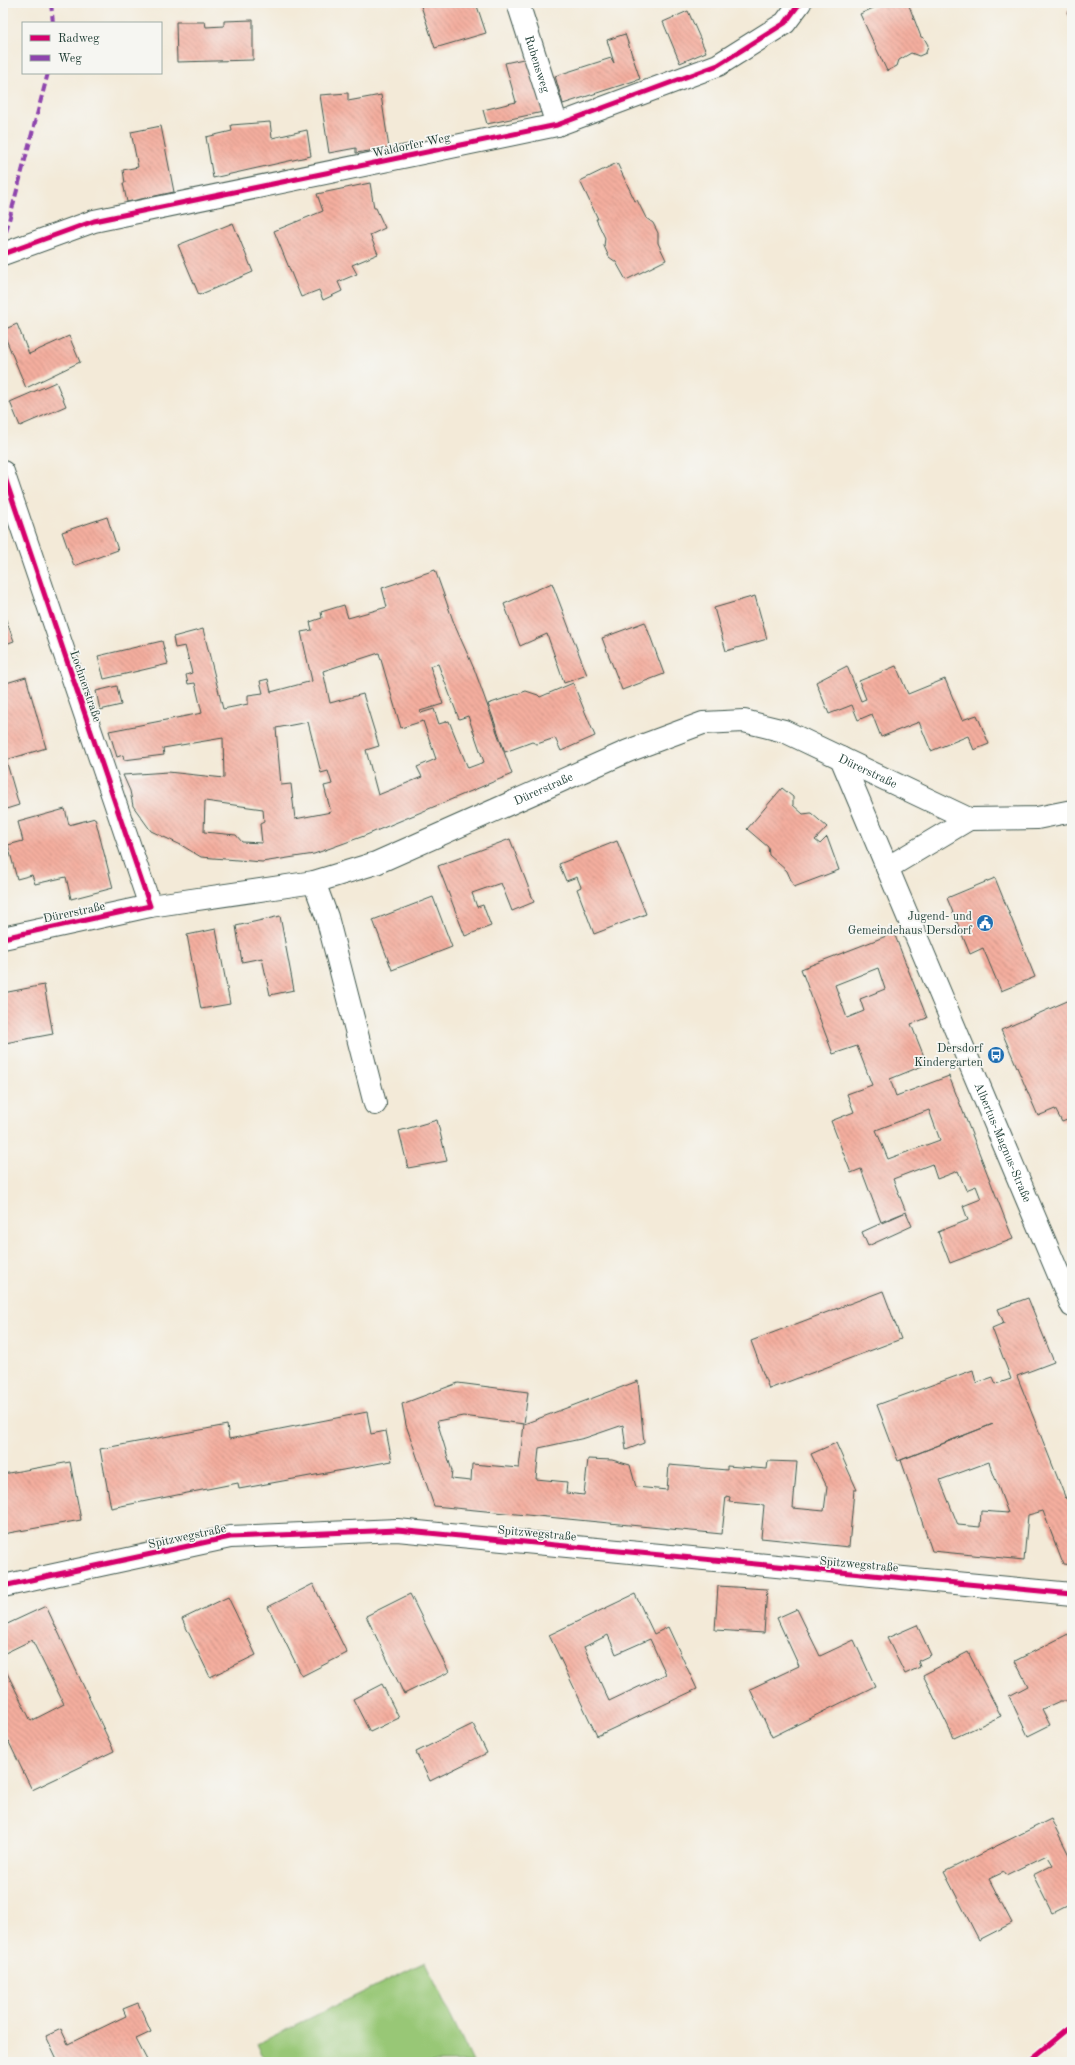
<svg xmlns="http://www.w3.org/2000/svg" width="1075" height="2065" font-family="'Old Standard TT',serif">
  <defs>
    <pattern id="building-back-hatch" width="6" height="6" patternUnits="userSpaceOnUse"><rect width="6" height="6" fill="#f4ae9f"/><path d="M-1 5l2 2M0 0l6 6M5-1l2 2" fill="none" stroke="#c58f82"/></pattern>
  </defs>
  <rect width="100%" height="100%" fill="#f6f6f2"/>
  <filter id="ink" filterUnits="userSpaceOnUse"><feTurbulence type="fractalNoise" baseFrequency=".025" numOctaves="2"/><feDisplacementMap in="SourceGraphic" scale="8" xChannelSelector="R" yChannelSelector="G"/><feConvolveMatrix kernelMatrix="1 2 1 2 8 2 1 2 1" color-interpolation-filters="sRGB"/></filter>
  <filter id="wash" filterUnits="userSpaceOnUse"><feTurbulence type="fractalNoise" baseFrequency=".012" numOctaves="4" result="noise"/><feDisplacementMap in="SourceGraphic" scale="16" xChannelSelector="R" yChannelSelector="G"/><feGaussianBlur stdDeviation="0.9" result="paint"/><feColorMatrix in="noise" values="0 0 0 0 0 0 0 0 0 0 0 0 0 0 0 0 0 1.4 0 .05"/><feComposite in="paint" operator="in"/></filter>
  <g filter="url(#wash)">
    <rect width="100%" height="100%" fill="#f3ead8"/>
    <polygon fill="#98c776" stroke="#5c8255" points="425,1962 473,2062 266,2062 257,2044"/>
    <g id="blocks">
      <g fill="url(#building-back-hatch)" fill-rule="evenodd">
        <polygon points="420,3 476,3 486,33 435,48"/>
        <polygon points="884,3 908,3 921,37 924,38 928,45 926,53 919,56 911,53 899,60 897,66 887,71 860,14"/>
        <polygon points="1072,10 1072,22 1067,12"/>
        <polygon points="688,11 706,52 680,63 663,22"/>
        <polygon points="253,20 253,60 177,62 176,22 205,22 206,27 224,26 224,21"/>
        <polygon points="625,34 640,79 563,104 555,76 611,58 614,63 607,40"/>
        <polygon points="528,58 543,112 487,124 483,110 516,102 505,63"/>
        <polygon points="348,93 348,101 381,95 389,148 356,153 356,148 329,153 320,95"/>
        <polygon points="270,122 272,138 307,130 311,156 213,178 206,137 232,131 231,125"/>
        <polygon points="161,126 174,192 127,202 123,183 125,183 123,170 138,167 131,132"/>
        <polygon points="617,163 635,201 637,200 646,218 653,223 658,233 658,243 666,260 626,280 616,262 609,257 604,246 605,238 596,219 598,219 580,181"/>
        <polygon points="370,183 374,208 376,208 385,228 370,235 378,254 352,265 357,274 338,282 342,291 323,300 319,290 301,297 274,231 323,211 317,194"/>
        <polygon points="233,223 253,272 199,295 178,245"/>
        <polygon points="17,324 29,354 69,336 80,362 26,388 3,332 3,330"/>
        <polygon points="56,382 66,406 20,426 10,402"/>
        <polygon points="107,517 118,550 74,566 62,532"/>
        <path d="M435 570 455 626 475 671 512 774 364 836 314 854 262 862 201 857 181 845 151 831 133 806 130 791 123 775 168 772 224 778 223 738 163 748 164 755 124 760 123 755 117 757 109 731 202 713 195 683 188 684 186 675 192 673 185 646 175 648 173 637 203 629 223 709 248 704V695L263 693 260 681 268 679 271 692 312 681 301 632 312 630 310 622 322 618 321 612 344 605 348 618 387 607 382 588ZM379 653 401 728 423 721 436 759 417 767 422 777 378 795 366 750 379 746 363 694 330 703 323 671ZM438 664 459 719 468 716 484 762 468 768 449 721 439 724 434 709 421 713 420 711 443 704 430 666ZM308 722 321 773 328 771 332 784 324 786 331 812 295 819 291 784 281 785 276 728ZM205 801 263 809 264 822 260 824 262 843 242 842 236 835 204 832Z"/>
        <polygon points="552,583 587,675 564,683 547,634 520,646 504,604"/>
        <polygon points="755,596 767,639 726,651 714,608"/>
        <polygon points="3,612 14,641 3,645"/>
        <polygon points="645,622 664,674 622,690 602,638"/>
        <polygon points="162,641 168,664 104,679 98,656"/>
        <polygon points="847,666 861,701 866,699 859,681 896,666 908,694 945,679 962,720 977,715 989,744 974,750 968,736 931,751 919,722 881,737 872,714 858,720 852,705 829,714 816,682"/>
        <polygon points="26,677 46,748 6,760 19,805 3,810 3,684"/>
        <polygon points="573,683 595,736 561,751 555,738 537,744 532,742 505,752 488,704 526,691 538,695 540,697"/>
        <polygon points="117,686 121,705 100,710 96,691"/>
        <polygon points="782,788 793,797 793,805 803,814 811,813 827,827 815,840 820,844 827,837 839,870 794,887 787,871 769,855 768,847 747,829"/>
        <polygon points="65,809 69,825 95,818 113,888 71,899 66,877 35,884 32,875 17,879 8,845 23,841 18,822"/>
        <polygon points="510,839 534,902 512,911 501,883 472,893 477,907 483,905 491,926 465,936 438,866"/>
        <polygon points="617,841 646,914 594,934 577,889 581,887 577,877 566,881 559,864"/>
        <polygon points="995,878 1035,977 1001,991 983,948 970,954 947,898"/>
        <polygon points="433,897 452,947 392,970 373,920"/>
        <polygon points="280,916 294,990 270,995 262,958 242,962 236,926"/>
        <polygon points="216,929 230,1004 201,1009 187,935"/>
        <path d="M894 933 927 1018 911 1024 927 1064 890 1079 896 1096 949 1076 1013 1239 950 1263 938 1232 968 1220 963 1206 981 1199 976 1186 966 1190 958 1171 937 1179 932 1164 893 1179 906 1212 881 1222 861 1169 851 1173 831 1121 854 1112 847 1094 872 1085 857 1046 833 1054 801 969ZM878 968 885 989 860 999 864 1011 847 1018 835 985ZM929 1110 940 1140 888 1159 876 1130Z"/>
        <polygon points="44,985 53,1034 5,1043 3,1034 3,993"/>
        <polygon points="1072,999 1072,1118 1062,1122 1055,1109 1038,1116 1001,1030"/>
        <polygon points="437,1120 447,1161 408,1168 399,1131"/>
        <polygon points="906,1212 912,1226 868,1246 862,1232"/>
        <polygon points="883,1291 901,1339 769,1389 751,1341"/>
        <path d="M1028 1298 1054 1362 1017 1376 1066 1499 1072 1497V1565L1063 1564 1043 1511 1028 1515 1024 1560 932 1551 901 1460 993 1424 898 1461 877 1405 973 1370 976 1383 993 1377 996 1384 1011 1379 992 1328 1004 1323 998 1309ZM989 1462 1008 1513 981 1511 980 1527 958 1525 940 1480Z"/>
        <polygon points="638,1381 644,1443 626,1450 623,1425 585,1438 539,1448 536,1479 567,1482 566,1493 584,1495 588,1459 612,1460 630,1465 636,1487 667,1490 669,1465 727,1470 727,1466 767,1469 768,1461 797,1462 793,1508 824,1511 827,1487 811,1454 836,1443 857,1490 854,1490 849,1547 761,1538 764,1505 729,1502 730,1497 726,1496 722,1534 434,1506 406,1425 402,1404 458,1383 528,1392 524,1424 463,1416 437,1421 452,1471 451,1479 471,1481 472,1464 519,1468 524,1424"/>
        <polygon points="367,1412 371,1434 386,1431 392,1461 239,1489 238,1483 111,1508 100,1449 227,1425 229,1439"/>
        <polygon points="70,1462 81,1520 3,1534 3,1474"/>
        <polygon points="313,1584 347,1653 302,1676 268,1607"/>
        <polygon points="718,1586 767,1589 764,1633 715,1630"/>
        <polygon points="410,1594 449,1672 404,1694 366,1616"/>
        <path d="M635 1594 654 1634 668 1627 697 1689 597 1736 549 1635ZM608 1635 616 1654 650 1639 666 1674 609 1701 584 1647Z"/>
        <polygon points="228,1597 256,1655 210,1677 182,1619"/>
        <polygon points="46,1606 114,1751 32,1790 3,1730 3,1665 31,1721 64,1704 32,1640 3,1654 3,1626"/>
        <polygon points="797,1609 820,1656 854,1640 875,1686 772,1737 750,1689 799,1666 777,1618"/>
        <polygon points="917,1625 931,1655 918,1661 920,1667 905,1674 887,1638"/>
        <polygon points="1068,1634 1072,1642 1072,1662 1070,1663 1072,1668 1072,1699 1067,1701 1060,1701 1042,1709 1050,1725 1028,1736 1009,1696 1028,1686 1015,1661"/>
        <polygon points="968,1652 1001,1716 954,1738 923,1675"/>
        <polygon points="382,1684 399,1718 370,1732 353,1699"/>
        <polygon points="473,1724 487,1753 430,1781 416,1752"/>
        <polygon points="1051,1819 1072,1861 1072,1903 1052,1913 1033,1875 1053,1865 1047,1855 1006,1875 1004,1872 989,1879 1012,1923 979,1940 944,1872"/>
        <polygon points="138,2003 151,2032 136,2039 148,2062 52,2062 57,2059 46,2036 61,2029 68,2044 126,2016 123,2009"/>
      </g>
    </g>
  </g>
  <g filter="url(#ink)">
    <use href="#blocks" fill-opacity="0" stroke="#3f574d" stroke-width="1"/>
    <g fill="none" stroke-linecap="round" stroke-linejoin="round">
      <g stroke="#3f574d" stroke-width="24">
        <g id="minor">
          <path id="s1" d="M518 3 557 125"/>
          <polyline points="3,254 94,221 557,125 718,65 785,23 800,3"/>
          <polyline points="3,472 150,906"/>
          <path id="s2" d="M841 758 1072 1306"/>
          <polyline points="887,868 969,819"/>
          <polyline points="314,882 327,917 375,1104"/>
          <path id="s3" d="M3 938 150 906 314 882 376 863 628 751 703 723 744 721 784 731 969 819 1037 818 1072 811"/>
          <polyline points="3,1586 230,1537 397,1530 1072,1594"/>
        </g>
      </g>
      <use href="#minor" stroke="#fff" stroke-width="22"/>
      <g stroke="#8e44ad" stroke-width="4" stroke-dasharray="8 4" stroke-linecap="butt">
        <polyline points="51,3 53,23"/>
        <polyline points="3,243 48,73"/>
      </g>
      <g stroke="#f6f6f2" stroke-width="8">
        <g id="cycleway">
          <polyline points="3,254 94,221 557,125 718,65 785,23 800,3"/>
          <polyline points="3,472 150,906 3,938"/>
          <polyline points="3,1586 230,1537 397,1530 1072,1594"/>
          <polyline points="1027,2062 1072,2025"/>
        </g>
      </g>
      <use href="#cycleway" stroke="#d6006c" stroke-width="5"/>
    </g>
  </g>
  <defs>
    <g id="civic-disc" transform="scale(0.9)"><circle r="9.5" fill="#1f6fb2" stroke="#f6f6f2"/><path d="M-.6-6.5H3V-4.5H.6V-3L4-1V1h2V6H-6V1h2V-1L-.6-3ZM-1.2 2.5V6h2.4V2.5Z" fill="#fff"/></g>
    <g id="bus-disc" transform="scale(0.9)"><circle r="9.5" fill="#1f6fb2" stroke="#f6f6f2"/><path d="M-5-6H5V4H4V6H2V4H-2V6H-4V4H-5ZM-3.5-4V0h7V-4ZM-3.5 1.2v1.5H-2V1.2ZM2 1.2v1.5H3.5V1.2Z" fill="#fff"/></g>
  </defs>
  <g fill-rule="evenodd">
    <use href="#civic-disc" x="985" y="923"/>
    <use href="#bus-disc" x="996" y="1055"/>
  </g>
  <g text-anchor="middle" stroke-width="3.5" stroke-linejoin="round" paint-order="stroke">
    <g font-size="12" fill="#1f3d34" stroke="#f6f6f2">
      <text dy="4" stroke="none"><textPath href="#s1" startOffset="64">Rubensweg</textPath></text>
      <text transform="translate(411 145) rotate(-12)" y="4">Waldorfer Weg</text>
      <text transform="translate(86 686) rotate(71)" y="4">Lochnerstraße</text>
      <text dy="4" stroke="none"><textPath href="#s3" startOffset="912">Dürerstraße</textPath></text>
      <text dy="4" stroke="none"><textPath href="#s3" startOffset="564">Dürerstraße</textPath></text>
      <text transform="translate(74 912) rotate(-12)" y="4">Dürerstraße</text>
      <text dy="4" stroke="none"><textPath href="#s2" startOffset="417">Albertus-Magnus-Straße</textPath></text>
      <text transform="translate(537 1533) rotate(5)" y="4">Spitzwegstraße</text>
      <text transform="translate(187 1536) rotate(-12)" y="4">Spitzwegstraße</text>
      <text transform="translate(859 1564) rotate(5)" y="4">Spitzwegstraße</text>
    </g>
    <g font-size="12" fill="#1f3d34" stroke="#f6f6f2" text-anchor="end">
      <text x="972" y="920">Jugend- und<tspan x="972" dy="14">Gemeindehaus Dersdorf</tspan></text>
      <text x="983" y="1052">Dersdorf<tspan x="983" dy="14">Kindergarten</tspan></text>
    </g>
  </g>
  <rect width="1075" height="2065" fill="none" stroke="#f6f6f2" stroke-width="16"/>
  <rect x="22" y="22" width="140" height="52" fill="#f6f6f2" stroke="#a0aca6"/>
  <rect x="30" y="35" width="20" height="6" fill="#d6006c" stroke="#a0aca6"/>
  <text x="58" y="42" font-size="12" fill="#1f3d34">Radweg</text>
  <rect x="30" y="55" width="20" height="6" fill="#8e44ad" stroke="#a0aca6"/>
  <text x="58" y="62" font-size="12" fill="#1f3d34">Weg</text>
</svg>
